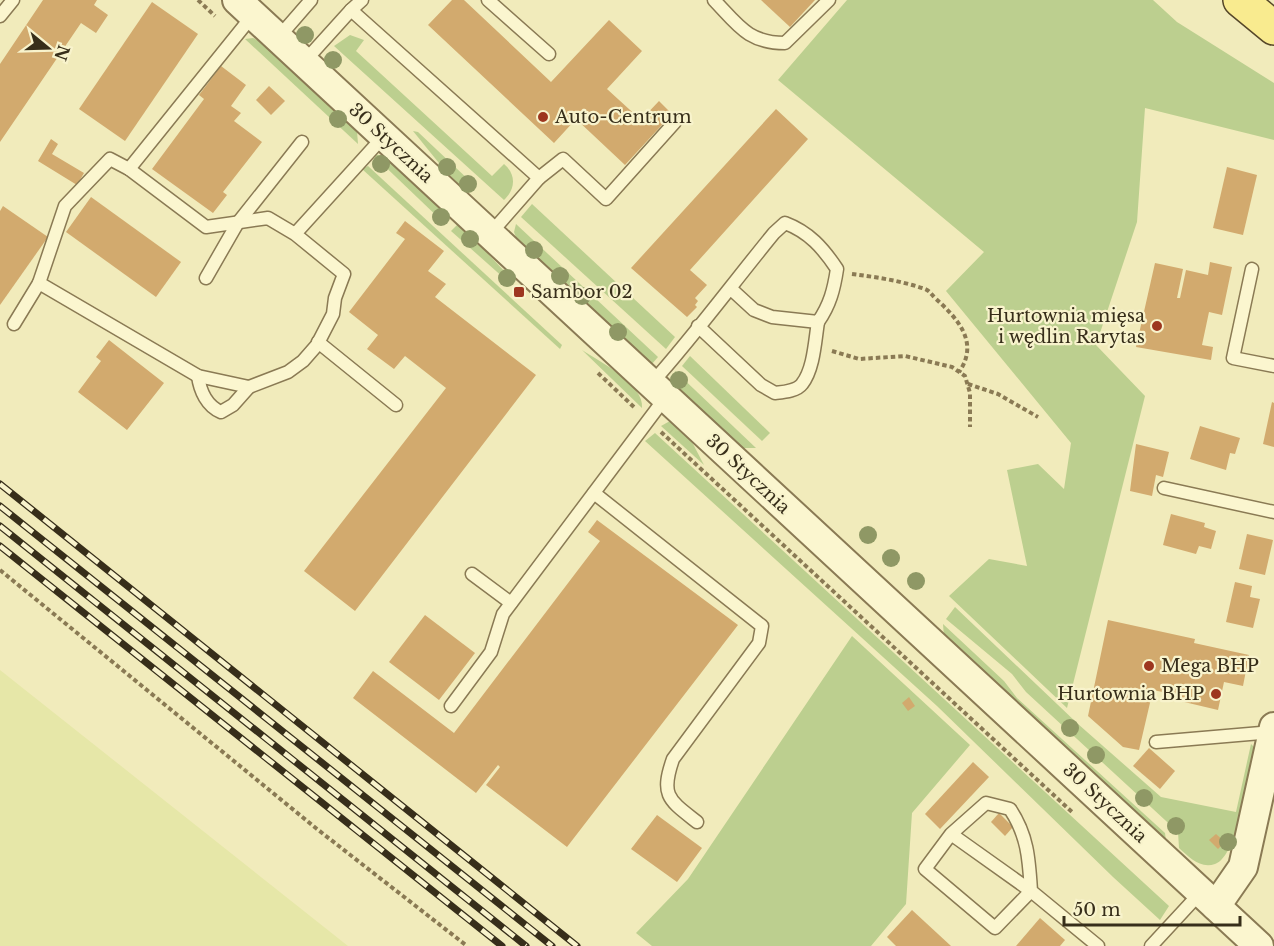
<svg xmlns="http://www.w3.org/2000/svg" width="1274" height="946" font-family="'Libre Baskerville',serif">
  <rect width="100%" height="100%" fill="#f1ebbb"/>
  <polygon fill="#e6e7a8" points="0,670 348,946 0,946"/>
  <g fill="#bccf8f">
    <polygon points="847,0 1153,0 1177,22 1274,83 1274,140 1145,108 1137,222 1096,345 1145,396 1067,708 949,596 989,559 1027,566 1007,470 1038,464 1064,489 1071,443 946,291 984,252 778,80"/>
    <path d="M350 35 364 40 356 51 492 176 504 164C517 175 515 190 504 200L334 46Z"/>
    <polygon points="253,38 262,42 357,131 358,144 245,39"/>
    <polygon points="413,131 418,132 472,183 464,194"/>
    <polygon points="373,155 384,155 449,214 443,222"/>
    <polygon points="368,166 562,345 560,349 362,169"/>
    <polygon points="532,204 675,337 666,349 521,217"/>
    <polygon points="459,223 507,274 505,279 451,231"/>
    <polygon points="516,224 658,357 651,365 519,245 514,232"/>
    <path d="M582 350C599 361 645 385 642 408Z"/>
    <polygon points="690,356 770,433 762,441 682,366"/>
    <polygon points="675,371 756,448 737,448 672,388"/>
    <polygon points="670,421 692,442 704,465 661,426"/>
    <polygon points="655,433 1169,906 1160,920 1113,877 937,706 645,441"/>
    <path d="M955 607 1078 724 1161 797 1236 812 1251 744 1255 748C1250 771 1238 857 1215 864 1200 869 1189 857 1179 848L1178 832 1026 692 1012 674 946 619Z"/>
    <polygon points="943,624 1004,681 1017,698 1165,833 1166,841 944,637"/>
    <polygon points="852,636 970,745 912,813 906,904 871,946 652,946 636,933 688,879"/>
  </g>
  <g fill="#d2aa6e">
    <polygon points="43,0 97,0 94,5 108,15 96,33 81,23 0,142 0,64"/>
    <polygon points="452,0 464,0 551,82 609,20 642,51 607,89 641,120 659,101 672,114 625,165 576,119 554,143 428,25"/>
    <polygon points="761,0 815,0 790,27"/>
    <polygon points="152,2 198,34 125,141 79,109"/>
    <polygon points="221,66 246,85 231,106 241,113 234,121 262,142 223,192 227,195 213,213 152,169 204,99 199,95"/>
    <polygon points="269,86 285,101 271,115 256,100"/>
    <polygon points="776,109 808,139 690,270 707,285 695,298 698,301 695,305 697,307 687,317 631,268"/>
    <polygon points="51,139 58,144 52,154 84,173 77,185 38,161"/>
    <polygon points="1227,167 1257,175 1243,235 1213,228"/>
    <polygon points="91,197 181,262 156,297 66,232"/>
    <polygon points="3,206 48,237 0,305 0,211"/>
    <polygon points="405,221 444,251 428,271 446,284 435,297 536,375 355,611 304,571 446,388 405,356 394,369 367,349 378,335 349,312 405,239 396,233"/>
    <polygon points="1210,262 1232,267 1222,315 1209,312 1202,345 1213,347 1211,360 1136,347 1155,263 1183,269 1177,298 1180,298 1186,270 1208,275"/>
    <polygon points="109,340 164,383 127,430 78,392 101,361 96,357"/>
    <polygon points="1272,402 1274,403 1274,447 1263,444"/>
    <polygon points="1200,426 1240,438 1235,454 1230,453 1226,470 1190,459"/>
    <polygon points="1136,444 1169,452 1163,477 1156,475 1152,496 1130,491"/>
    <polygon points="1171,514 1205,523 1204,527 1216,531 1211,549 1199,546 1196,554 1163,545"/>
    <polygon points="597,520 738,625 567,847 486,785 500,767 498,765 476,793 353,698 373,671 454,733 600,541 588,532"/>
    <polygon points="1247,534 1273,540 1265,575 1239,569"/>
    <polygon points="1235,582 1252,586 1250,597 1260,599 1253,628 1226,622"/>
    <polygon points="425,615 475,653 439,700 389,662"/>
    <polygon points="1108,620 1195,639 1194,643 1249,655 1243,686 1224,682 1218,710 1180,701 1182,696 1153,690 1139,750 1123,747 1088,716"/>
    <polygon points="909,697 915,706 908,711 902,703"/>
    <polygon points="1149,748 1175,771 1160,789 1133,766"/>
    <polygon points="973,762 989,777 940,829 925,814"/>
    <polygon points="999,813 1013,827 1005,836 991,822"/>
    <polygon points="657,815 702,848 677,882 631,849"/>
    <polygon points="1216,834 1225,842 1218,849 1209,840"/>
    <polygon points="912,910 951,946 896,946 887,937"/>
    <polygon points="1040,918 1065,940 1060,946 1016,946"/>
  </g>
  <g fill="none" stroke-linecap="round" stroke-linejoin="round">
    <g stroke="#8a7a54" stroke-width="15">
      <g id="service">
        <polyline points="488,0 549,54"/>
        <path d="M714 0C738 25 748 43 785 43L829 0"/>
        <polyline points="351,10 362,0"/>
        <polyline points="0,16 13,0"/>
        <polyline points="278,38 311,0"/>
        <polyline points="304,62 351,10 539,178 490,234"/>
        <polyline points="129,169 253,15"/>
        <polyline points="539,178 563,159 606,199 675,122"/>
        <polyline points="295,234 268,218 206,227 129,169 110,159 65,206 39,283 198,376 249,387 288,372 303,361 317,345 333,314 335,298 344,274 295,234 384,136"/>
        <polyline points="1252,269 1233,358 1274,366"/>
        <polyline points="206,278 237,224 302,142"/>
        <polyline points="14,324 39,283"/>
        <path d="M698 326 761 385 775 393C784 392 797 391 802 384 814 369 815 340 818 322"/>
        <polyline points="318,342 396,405"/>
        <path d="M198 376C200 391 207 406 221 412L233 405 249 387"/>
        <path d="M651 384C694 336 733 283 774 233L785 223C809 232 823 248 837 269 834 289 830 305 818 322L772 317 754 310 730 288"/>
        <polyline points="1164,488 1274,512"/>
        <path d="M594 493 762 626 759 643 673 759C660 796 669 800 697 822"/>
        <polyline points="472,574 511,603"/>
        <polyline points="451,706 491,652 503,614 665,398"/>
        <polyline points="1156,742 1261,733 1272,736"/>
        <path d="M951 834 925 869 995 928 1031 891C1029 860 1028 836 1010 809L986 803 951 834 1031 891 1098 946"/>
        <polyline points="1151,946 1201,892"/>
      </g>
    </g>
    <g stroke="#8a7a54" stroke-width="32">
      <g id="tertiary">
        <polyline points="237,0 1259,946"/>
        <polyline points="1216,906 1243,867 1274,727"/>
      </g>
    </g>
    <g stroke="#564729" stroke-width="36">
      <polyline id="primary" points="1240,0 1274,28"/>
    </g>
    <g stroke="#8a7a54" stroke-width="4" stroke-dasharray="4.5 3" stroke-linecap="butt">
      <polyline points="198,0 215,16"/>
      <path d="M852 274C876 277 902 281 925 289 930 291 931 294 935 298 957 318 980 342 959 372"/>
      <polyline points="832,351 859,359 905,356 952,367 965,376 970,393 970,427"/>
      <polyline points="598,373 636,409"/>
      <polyline points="968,384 998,394 1038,417"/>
      <polyline points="661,432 1072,812"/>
      <polyline points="0,570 317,829 467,946"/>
    </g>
    <use href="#service" stroke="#fbf6cf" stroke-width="12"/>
    <use href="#tertiary" stroke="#fbf6cf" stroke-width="28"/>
    <use href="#primary" stroke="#f9eb8f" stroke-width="33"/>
    <g stroke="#372e1a" stroke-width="7">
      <g id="rail">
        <polyline points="0,484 577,946"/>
        <polyline points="0,506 552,946"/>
        <polyline points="0,526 526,946"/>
        <polyline points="0,546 502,946"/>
      </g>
    </g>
    <use href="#rail" stroke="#f8f3cc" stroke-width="4.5" stroke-dasharray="14" stroke-linecap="butt"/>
  </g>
  <g fill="#8f9865">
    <circle cx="305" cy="35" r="9"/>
    <circle cx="333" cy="60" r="9"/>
    <circle cx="338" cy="119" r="9"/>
    <circle cx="381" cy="164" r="9"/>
    <circle cx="447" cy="167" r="9"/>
    <circle cx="468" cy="184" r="9"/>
    <circle cx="441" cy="217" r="9"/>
    <circle cx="470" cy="239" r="9"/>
    <circle cx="534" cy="250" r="9"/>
    <circle cx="560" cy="276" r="9"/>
    <circle cx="507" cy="278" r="9"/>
    <circle cx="582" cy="296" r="9"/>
    <circle cx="618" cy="332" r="9"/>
    <circle cx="679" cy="380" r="9"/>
    <circle cx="868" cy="535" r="9"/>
    <circle cx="891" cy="558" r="9"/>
    <circle cx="916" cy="581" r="9"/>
    <circle cx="1070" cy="728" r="9"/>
    <circle cx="1096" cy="755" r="9"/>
    <circle cx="1144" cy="798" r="9"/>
    <circle cx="1176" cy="826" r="9"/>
    <circle cx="1228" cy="842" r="9"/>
  </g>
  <g fill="#9d361f" stroke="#f8f3cc" stroke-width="2">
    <circle cx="543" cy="117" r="6"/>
    <rect x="513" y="286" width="12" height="12" rx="3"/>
    <circle cx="1157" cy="326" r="6"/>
    <circle cx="1149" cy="666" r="6"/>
    <circle cx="1216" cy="694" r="6"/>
  </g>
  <g text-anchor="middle" stroke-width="4.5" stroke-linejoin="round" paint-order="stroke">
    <g font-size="18" fill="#372e1a" stroke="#f8f3cc" text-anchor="start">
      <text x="555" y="123">Auto-Centrum</text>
      <text x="531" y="298">Sambor 02</text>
      <text x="1145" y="322" text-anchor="end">Hurtownia mięsa<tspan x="1145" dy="21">i wędlin Rarytas</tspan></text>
      <text x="1161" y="672">Mega BHP</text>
      <text x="1204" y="700" text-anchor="end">Hurtownia BHP</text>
    </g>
    <g font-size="18" fill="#372e1a" stroke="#f8f3cc">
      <text transform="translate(391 143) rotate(43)" y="6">30 Stycznia</text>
      <text transform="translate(748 474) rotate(43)" y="6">30 Stycznia</text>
      <text transform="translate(1105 803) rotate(43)" y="6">30 Stycznia</text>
    </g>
  </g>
  <g transform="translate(48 48) rotate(109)" stroke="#f8f3cc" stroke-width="4.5" paint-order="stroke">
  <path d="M0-4.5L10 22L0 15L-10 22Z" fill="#372e1a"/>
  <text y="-9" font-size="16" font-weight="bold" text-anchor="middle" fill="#372e1a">N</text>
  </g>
  <path d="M1064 916v9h176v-9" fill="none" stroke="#372e1a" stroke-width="3"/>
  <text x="1073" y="916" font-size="18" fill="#372e1a" stroke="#f8f3cc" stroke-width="4.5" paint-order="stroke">50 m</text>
</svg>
